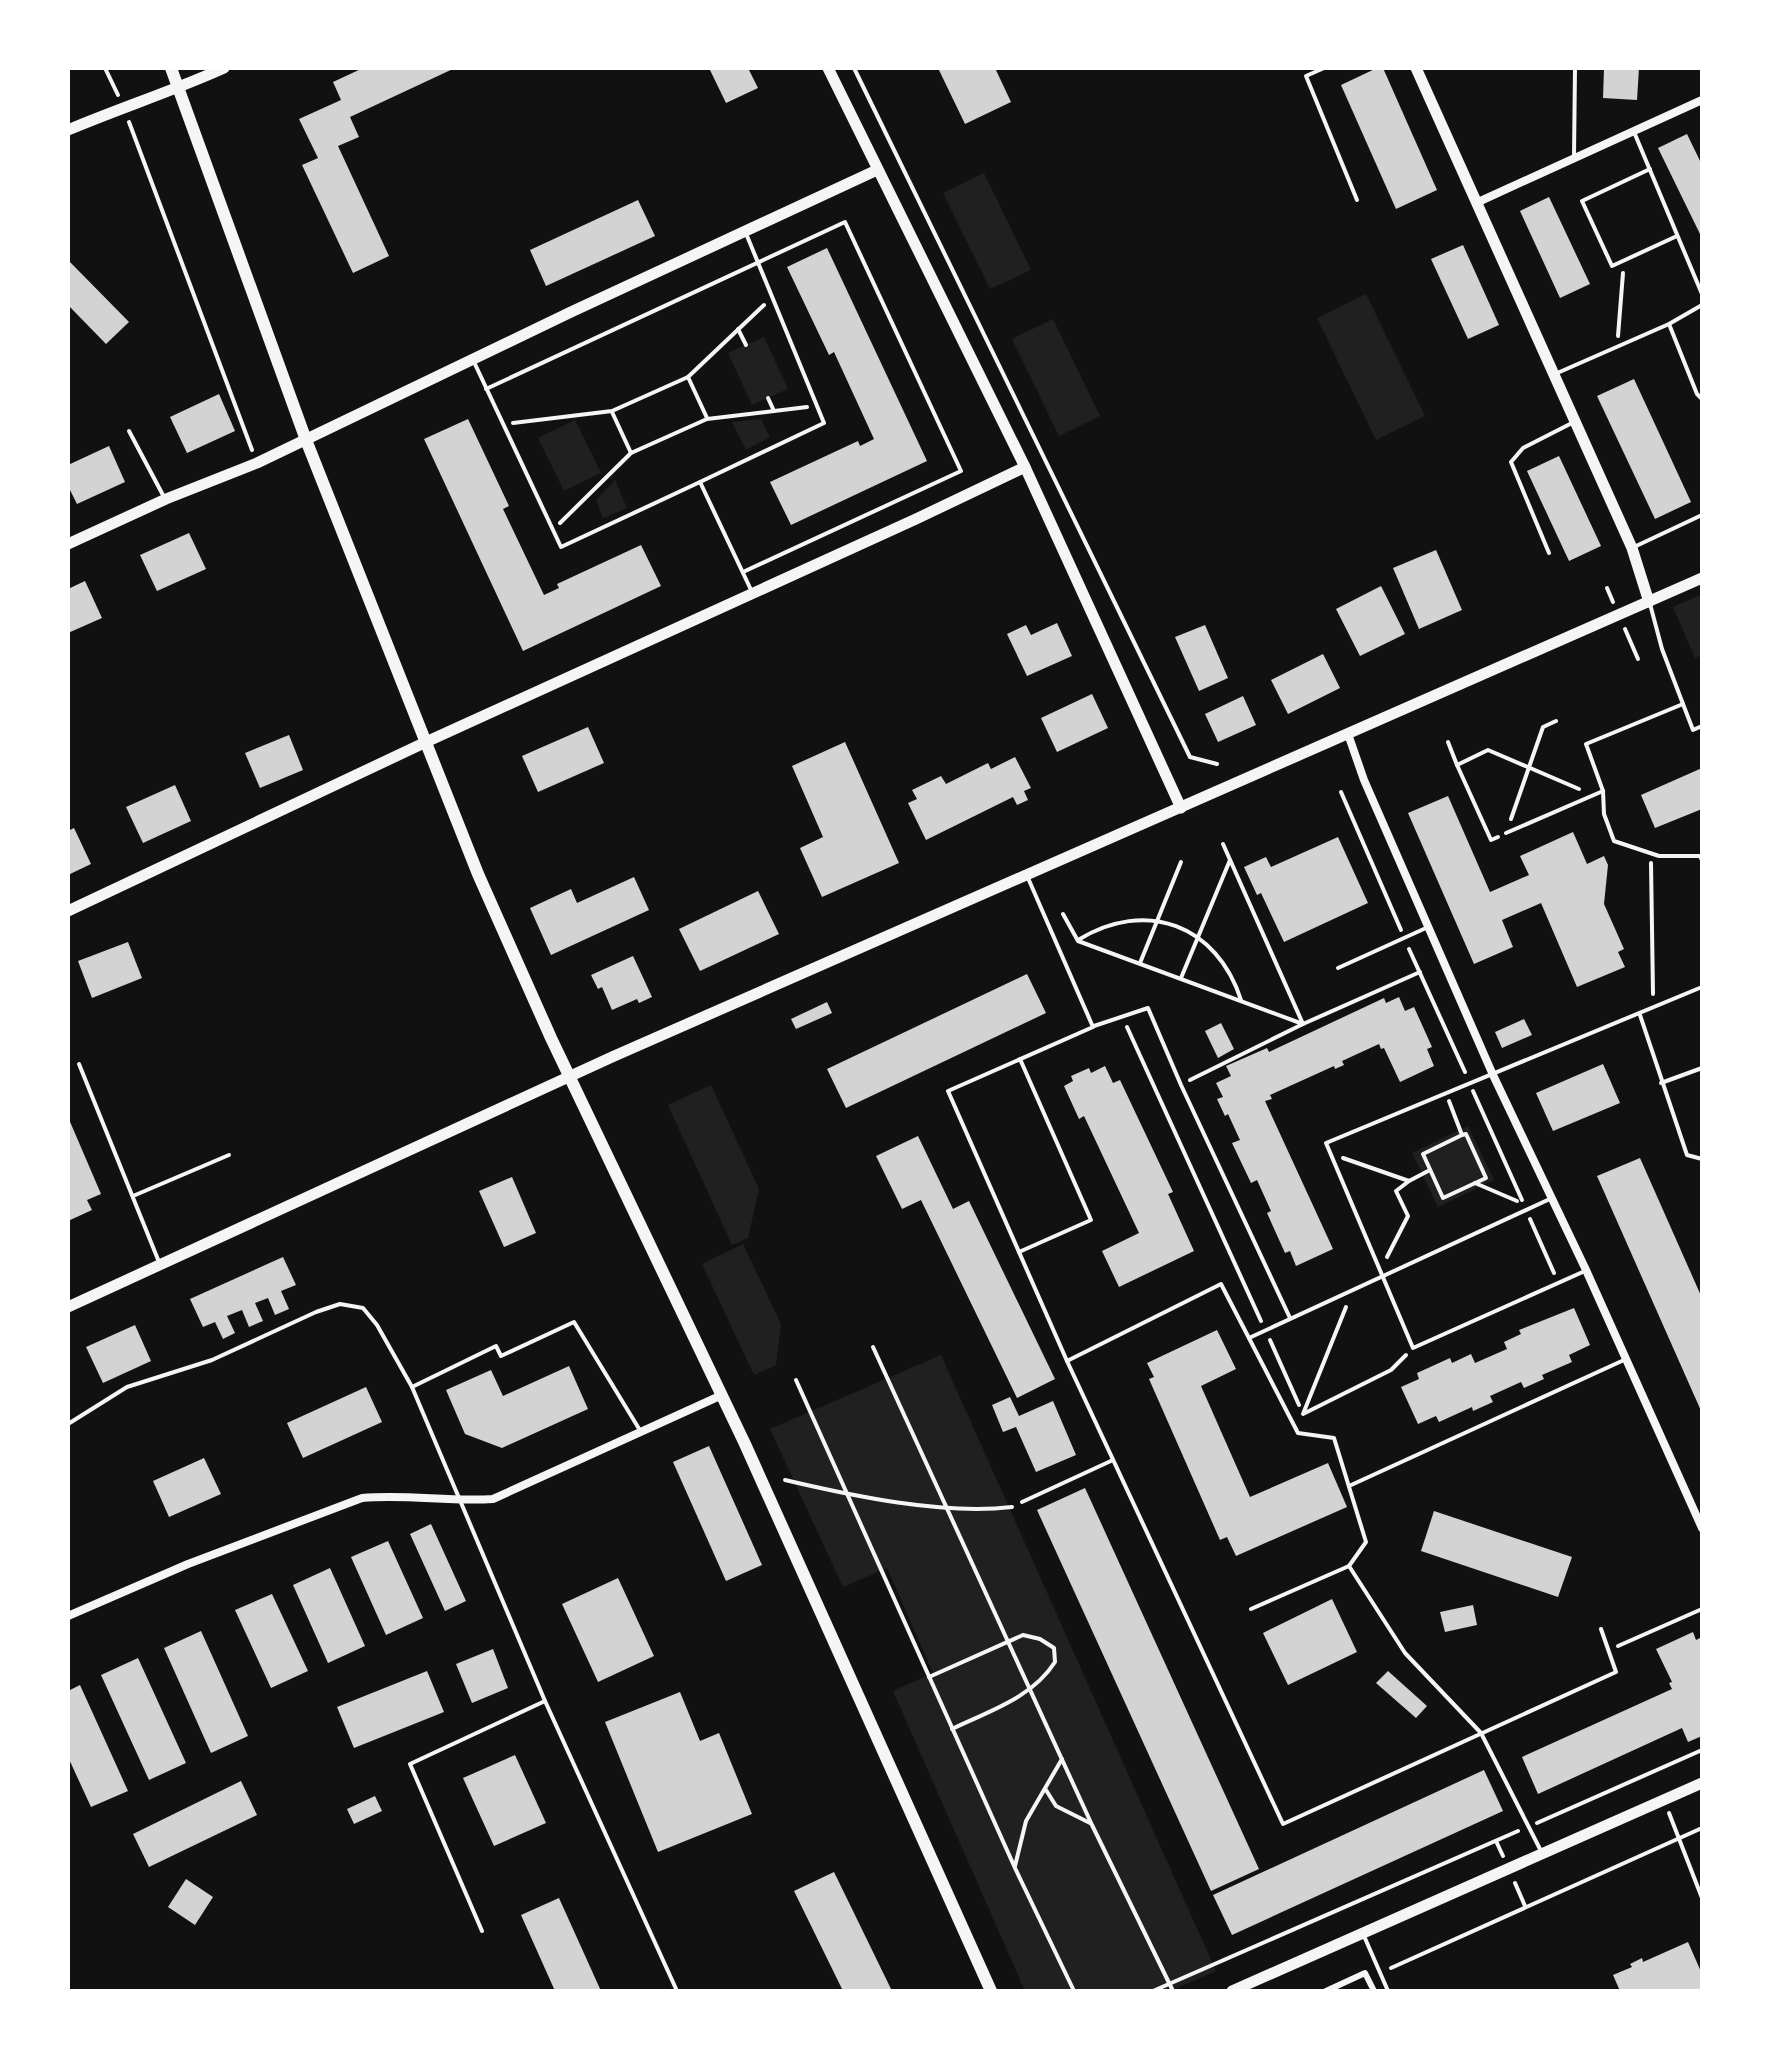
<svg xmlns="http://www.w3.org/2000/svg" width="1770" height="2059" font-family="'Fira Sans',sans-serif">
  <rect width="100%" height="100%" fill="#111"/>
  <g fill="#202020">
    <polygon points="984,173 1031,270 990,289 943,193"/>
    <polygon points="1366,294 1425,416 1376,440 1317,318"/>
    <polygon points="1053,319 1100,416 1059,436 1012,339"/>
    <polygon points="764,337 788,389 752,405 728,353"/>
    <polygon points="761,419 770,437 746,450 732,422"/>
    <polygon points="575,420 601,473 564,491 538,438"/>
    <polygon points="615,480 627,508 603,518 596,500"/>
    <polygon points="1702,594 1702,655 1695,658 1673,607"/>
    <polygon points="711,1085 759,1189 748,1238 732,1245 668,1105"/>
    <polygon points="1468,1126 1494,1180 1438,1207 1412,1153"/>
    <polygon points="743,1244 781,1324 776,1365 754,1375 702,1264"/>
    <polygon points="941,1355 1216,1971 1170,1991 1025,1991 893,1691 933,1673 887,1568 843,1587 770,1429"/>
  </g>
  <g fill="#d3d3d3">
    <polygon points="363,68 455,68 350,117 359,137 338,146 389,256 353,273 302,165 318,158 299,119 341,100 333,82"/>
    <polygon points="709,68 748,68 758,88 726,103"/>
    <polygon points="938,68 995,68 1011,102 965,124"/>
    <polygon points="1377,68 1383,68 1437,190 1396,209 1341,85"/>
    <polygon points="1604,68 1639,68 1637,100 1603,98"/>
    <polygon points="1687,134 1702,165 1702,233 1700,234 1658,148"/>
    <polygon points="1549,197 1590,284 1560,298 1520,211"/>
    <polygon points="638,200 655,236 546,286 530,250"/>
    <polygon points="1463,245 1499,325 1468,339 1431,259"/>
    <polygon points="827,248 927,461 791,525 770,482 858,441 860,446 874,439 834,352 829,355 787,267"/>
    <polygon points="68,260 129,322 106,344 68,305"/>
    <polygon points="1634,379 1691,502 1655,519 1597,396"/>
    <polygon points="219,394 235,431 187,453 170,417"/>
    <polygon points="468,419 509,506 503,509 544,595 559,588 557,584 641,545 661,586 523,651 424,439"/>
    <polygon points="109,446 125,482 77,504 68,486 68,465"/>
    <polygon points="1559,456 1601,546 1569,561 1527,471"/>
    <polygon points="189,533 206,569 157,591 140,555"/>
    <polygon points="1436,550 1462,610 1419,629 1393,568"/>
    <polygon points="85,581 102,618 68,633 68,589"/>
    <polygon points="1381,586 1405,634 1360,656 1336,609"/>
    <polygon points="1057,623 1072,656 1027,676 1007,634 1026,625 1031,635"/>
    <polygon points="1205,625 1228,678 1199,691 1175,637"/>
    <polygon points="1323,654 1340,688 1288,714 1271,680"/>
    <polygon points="1092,694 1108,728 1057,752 1041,718"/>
    <polygon points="1243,696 1256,725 1218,742 1205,714"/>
    <polygon points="588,727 604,763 538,792 522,756"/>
    <polygon points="289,735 303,770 260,788 245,753"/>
    <polygon points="845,742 899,863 822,897 800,848 823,837 792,766"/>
    <polygon points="1015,757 1031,788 1024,791 1028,800 1017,805 1013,797 926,840 908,803 917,799 912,790 941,776 946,784 988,763 991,769"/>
    <polygon points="1702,768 1702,809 1655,828 1641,795"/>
    <polygon points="175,785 191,821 143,843 126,807"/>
    <polygon points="1448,796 1490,892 1529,875 1520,856 1573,832 1587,864 1604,856 1608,865 1604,904 1624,949 1618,952 1625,967 1577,987 1541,903 1502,920 1513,947 1474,964 1408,813"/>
    <polygon points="74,828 91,864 68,875 68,831"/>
    <polygon points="1338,837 1368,903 1284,942 1261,893 1257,895 1244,867 1266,857 1271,867"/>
    <polygon points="634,877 649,910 551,955 530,908 571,889 577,903"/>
    <polygon points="758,891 779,934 700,971 679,929"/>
    <polygon points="128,942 142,978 92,998 78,961"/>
    <polygon points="633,956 652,997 639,1003 637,999 612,1010 602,987 598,989 591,975"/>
    <polygon points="1027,974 1046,1013 846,1108 827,1069"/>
    <polygon points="1399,997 1405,1011 1414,1007 1432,1047 1427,1049 1434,1066 1400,1082 1384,1048 1381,1049 1379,1044 1342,1061 1344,1065 1335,1069 1334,1066 1270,1095 1272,1099 1265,1101 1333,1249 1296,1266 1290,1251 1285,1253 1267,1213 1271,1211 1257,1180 1251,1183 1232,1143 1240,1140 1228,1114 1225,1116 1217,1099 1223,1097 1216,1083 1231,1076 1226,1066 1267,1048 1269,1052 1384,998 1386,1003"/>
    <polygon points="827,1002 832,1013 796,1029 791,1019"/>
    <polygon points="1524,1019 1532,1035 1502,1048 1495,1032"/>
    <polygon points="1221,1023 1234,1049 1218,1058 1205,1031"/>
    <polygon points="1603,1064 1620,1103 1553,1131 1536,1093"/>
    <polygon points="1105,1066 1113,1083 1120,1080 1173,1192 1168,1194 1194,1251 1119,1287 1102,1251 1139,1233 1084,1116 1079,1119 1064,1086 1073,1081 1071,1076 1089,1068 1091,1073"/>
    <polygon points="68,1117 101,1194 87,1200 92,1210 68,1221"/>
    <polygon points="918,1136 953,1209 969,1201 1055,1379 1017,1398 921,1200 902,1209 876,1156"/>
    <polygon points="1640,1158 1702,1298 1702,1413 1597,1176"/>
    <polygon points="512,1177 536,1233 504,1247 479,1191"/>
    <polygon points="283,1257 296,1285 281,1291 289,1309 275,1315 268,1298 255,1303 263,1321 249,1327 242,1310 227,1316 235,1333 223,1339 215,1322 203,1327 190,1299"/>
    <polygon points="1574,1308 1590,1345 1569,1355 1572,1362 1542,1375 1544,1379 1524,1388 1521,1382 1490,1396 1493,1402 1473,1411 1472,1407 1439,1422 1436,1416 1418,1424 1401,1387 1419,1379 1417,1373 1450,1358 1452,1363 1471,1354 1475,1363 1507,1349 1504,1342 1521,1334 1519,1330"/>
    <polygon points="135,1325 151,1361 103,1383 86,1347"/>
    <polygon points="1217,1330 1236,1369 1201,1386 1250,1497 1328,1463 1347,1507 1236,1556 1227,1537 1220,1540 1149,1379 1154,1377 1147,1363"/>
    <polygon points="569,1366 588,1409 502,1448 465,1434 446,1390 491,1370 503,1396"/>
    <polygon points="366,1387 382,1422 303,1458 287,1423"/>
    <polygon points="1010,1397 1019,1416 1053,1401 1076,1455 1036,1472 1016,1427 1003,1432 992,1405"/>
    <polygon points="709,1446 762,1565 726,1581 673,1462"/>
    <polygon points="204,1458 221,1494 169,1517 153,1481"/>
    <polygon points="1085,1488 1259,1869 1211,1891 1037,1510"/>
    <polygon points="1434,1511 1572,1557 1558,1597 1421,1551"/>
    <polygon points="431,1524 466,1601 445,1611 410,1534"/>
    <polygon points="388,1541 423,1618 386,1635 351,1557"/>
    <polygon points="330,1568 365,1646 328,1663 293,1585"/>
    <polygon points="618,1578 654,1656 598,1682 562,1604"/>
    <polygon points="272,1594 308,1671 271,1688 235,1610"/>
    <polygon points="1332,1599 1357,1652 1288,1685 1263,1633"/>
    <polygon points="1473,1605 1477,1625 1445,1632 1440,1612"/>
    <polygon points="201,1631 248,1736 211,1753 164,1648"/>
    <polygon points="1693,1632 1696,1640 1702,1637 1702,1736 1688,1742 1682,1728 1538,1794 1522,1757 1672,1689 1669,1683 1672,1682 1656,1649"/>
    <polygon points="493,1649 508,1688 472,1703 456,1664"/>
    <polygon points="138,1658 186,1763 149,1780 101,1675"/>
    <polygon points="427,1671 444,1712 354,1748 337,1707"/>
    <polygon points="1388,1671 1427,1706 1416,1718 1376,1683"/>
    <polygon points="80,1685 128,1791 91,1807 68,1757 68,1691"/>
    <polygon points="680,1692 700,1741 719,1733 752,1814 658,1852 605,1722"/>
    <polygon points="515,1755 546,1823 494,1846 463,1778"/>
    <polygon points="1484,1770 1503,1811 1232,1935 1213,1895"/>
    <polygon points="241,1781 257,1815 149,1867 133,1834"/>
    <polygon points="375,1796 382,1811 354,1824 347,1809"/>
    <polygon points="834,1872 892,1991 843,1991 794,1891"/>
    <polygon points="186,1879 213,1897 195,1925 168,1907"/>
    <polygon points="559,1898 601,1991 555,1991 521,1915"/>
    <polygon points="1688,1942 1702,1974 1702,1991 1620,1991 1613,1975 1632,1967 1630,1964 1642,1958 1643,1962"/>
  </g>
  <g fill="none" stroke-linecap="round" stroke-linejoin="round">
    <g stroke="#f5f5f5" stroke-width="4">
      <polyline points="105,68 118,95"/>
      <polyline points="854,68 1190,757 1217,764"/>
      <polyline points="129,122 252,450"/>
      <polyline points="738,329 746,345"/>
      <polyline points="1618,336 1623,273"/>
      <polyline points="688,377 707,418"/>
      <polyline points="768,398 774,411"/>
      <polyline points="612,412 631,453"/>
      <polyline points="513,423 612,411 688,377 764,305"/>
      <polyline points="560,523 631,453 707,419 807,407"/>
      <polyline points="1607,588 1613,602"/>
      <polyline points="1625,629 1638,659"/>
      <polyline points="1448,742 1457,765 1488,750 1579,789"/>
      <polyline points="1457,765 1491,840 1498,837"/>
      <polyline points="1341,792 1401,930"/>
      <polyline points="1511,819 1543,727 1556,721"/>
      <polyline points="1223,844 1303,1024 1420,972"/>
      <polyline points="1651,863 1653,994"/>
      <polyline points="1063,914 1078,941 1303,1024 1190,1080"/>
      <path d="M1078 940C1146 898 1217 925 1241 1000"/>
      <polyline points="1409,949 1465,1072"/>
      <polyline points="1140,963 1181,862"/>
      <polyline points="1181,978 1230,860"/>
      <polyline points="1127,1027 1261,1321"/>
      <polyline points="1473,1091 1522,1200"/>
      <polyline points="1449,1101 1462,1135 1466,1134 1486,1178 1443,1198 1423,1154 1462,1135"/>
      <polyline points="1343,1158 1409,1181 1430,1170"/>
      <polyline points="1475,1183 1517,1201"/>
      <polyline points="1530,1219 1554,1273"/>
      <polyline points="1387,1257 1408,1216 1396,1191 1409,1181"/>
      <polyline points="1346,1307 1303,1414 1391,1370 1406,1355"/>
      <polyline points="1270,1340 1299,1405"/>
      <polyline points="873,1347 1092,1825 1173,1991"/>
      <polyline points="796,1380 1015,1868 1074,1991"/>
      <path d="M785 1480C853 1496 942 1515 1012 1507"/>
      <polyline points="1618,1646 1702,1609"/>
      <path d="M929 1677 1023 1635 1040 1639 1054 1648 1055 1662C1032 1698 989 1711 952 1729"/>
      <polyline points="1046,1790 1056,1806 1090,1823"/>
      <polyline points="1669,1813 1702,1898"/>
      <polyline points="1537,1823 1702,1750"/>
      <polyline points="1496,1841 1503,1856"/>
      <polyline points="1015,1866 1026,1821 1062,1759"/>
      <polyline points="1515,1883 1525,1906"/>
      <polyline points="1391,1968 1702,1828"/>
      <polyline points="1153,1991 1518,1831"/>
    </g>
    <g stroke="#f5f5f5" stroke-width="4">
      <polyline points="1324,68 1306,76 1357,200"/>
      <polyline points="1634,132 1702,294"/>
      <polyline points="1574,156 1575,68"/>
      <polyline points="1650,169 1582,201 1612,266 1677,236"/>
      <polyline points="1669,324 1697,394 1702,399"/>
      <polyline points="474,362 561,547 700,482 752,592"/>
      <polyline points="1555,374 1669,324 1702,305"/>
      <polyline points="486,389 845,222 961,471 743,572"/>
      <polyline points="129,431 164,497"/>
      <polyline points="700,482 824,423 745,231"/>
      <polyline points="1634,547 1702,515"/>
      <polyline points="1549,553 1511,462 1523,448 1572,423"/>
      <polyline points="1650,604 1662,649 1683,704 1586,744 1603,791 1604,814 1614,841 1659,856 1700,856 1702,860"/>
      <polyline points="1683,704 1693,730 1702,726"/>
      <polyline points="1506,833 1603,791"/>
      <polyline points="1028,878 1093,1027 948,1091 1067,1361 1283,1824 1616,1672 1601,1629"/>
      <polyline points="1338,968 1426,928"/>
      <polyline points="1640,1015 1687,1155 1702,1159"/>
      <polyline points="1094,1026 1148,1008 1181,1085 1290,1318"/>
      <polyline points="79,1064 159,1262"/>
      <polyline points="1661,1083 1702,1068"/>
      <polyline points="133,1196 229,1155"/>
      <polyline points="1019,1252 1091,1220 1020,1059"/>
      <polyline points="1585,1271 1413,1348 1326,1143 1702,987"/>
      <polyline points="1249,1338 1552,1198"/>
      <polyline points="1067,1361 1221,1284 1298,1433 1334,1438 1366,1542 1349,1566 1405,1653 1481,1733 1541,1851"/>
      <polyline points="412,1387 496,1346 501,1356 574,1322 641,1432"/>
      <polyline points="68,1424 127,1387 212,1360 316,1312 340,1304 363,1308 377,1325 412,1387 545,1701 677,1991"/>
      <polyline points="1349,1486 1624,1360"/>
      <polyline points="1022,1502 1113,1460"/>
      <polyline points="1251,1609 1349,1566"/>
      <polyline points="482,1931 410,1764 545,1701"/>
      <polyline points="1364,1936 1388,1991"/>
    </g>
    <polyline stroke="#f5f5f5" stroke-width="6" points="1326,1991 1365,1973 1374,1991"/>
    <g stroke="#f5f5f5" stroke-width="8">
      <polyline points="1476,203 1702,100"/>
      <polyline points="1348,734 1364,780 1493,1075 1586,1270 1702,1528"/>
      <path d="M68 1616 188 1564 362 1498C407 1494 449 1502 493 1499L722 1395"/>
    </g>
    <g stroke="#f5f5f5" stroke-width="11">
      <polyline points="828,68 1025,467 1181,808"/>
      <polyline points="1416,68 1632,548 1649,602"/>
      <path d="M68 130C120 108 173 91 224 68"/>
      <polyline points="68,544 166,499 257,463 571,312 877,170"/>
      <polyline points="68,911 426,742 916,519 1025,467"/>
      <polyline points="68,1307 612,1057 1702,578"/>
      <polyline points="1232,1991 1702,1783"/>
    </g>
    <polyline stroke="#f5f5f5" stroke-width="12" points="171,68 306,440 478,874 551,1038 745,1444 991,1991"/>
  </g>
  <rect width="1770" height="2059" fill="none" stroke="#ffffff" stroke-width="140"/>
</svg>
